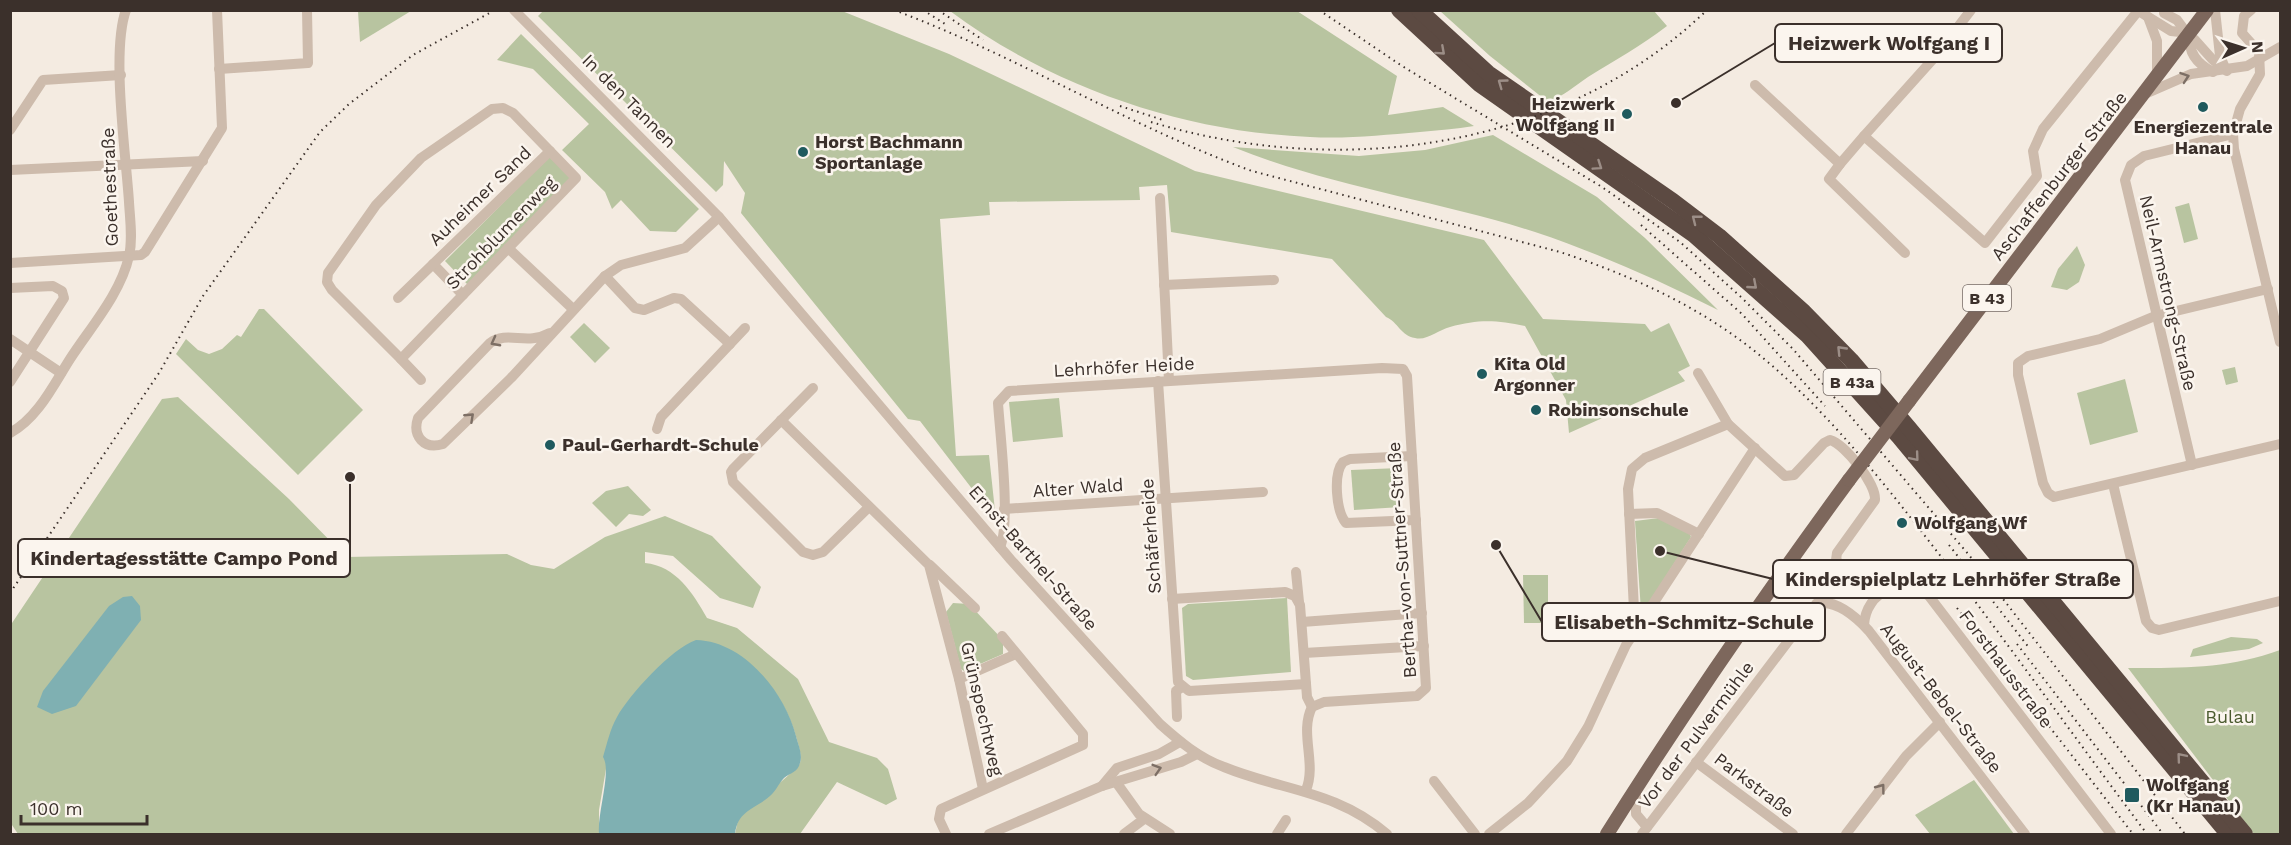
<svg xmlns="http://www.w3.org/2000/svg" width="2291" height="845" font-family="'Work Sans',sans-serif">
  <rect width="100%" height="100%" fill="#f4ebe1"/>
  <g fill="#b8c4a0">
    <path d="M544 10 842 11 949 54 1195 171 1484 240 1543 319 1645 324 1651 332 1669 323 1690 366 1678 372 1685 381 1569 433 1566 400 1525 326C1497 320 1478 319 1450 327 1438 330 1427 341 1415 338 1401 336 1398 322 1386 317L1332 259 1171 232 1167 185 1139 187 1140 200 989 202 990 215 940 219 956 456 989 455 996 520 920 421 908 419 741 213 745 193 724 161 723 185 716 192 538 16Z"/>
    <polygon points="358,11 358,10 411,11 360,42"/>
    <path d="M950 11H1297L1397 76 1388 115 1443 107 1474 126C1456 129 1438 130 1420 132 1383 135 1347 139 1310 137 1183 132 1052 87 950 11Z"/>
    <path d="M1440 11H1654L1667 26C1641 46 1615 60 1588 77 1573 87 1565 95 1548 102L1490 56Z"/>
    <polygon points="521,34 699,209 676,232 650,231 621,200 612,209 605,192 562,150 589,124 533,69 497,60"/>
    <path d="M1493 135 1597 197 1645 238 1718 310C1658 280 1598 253 1535 232 1435 200 1331 187 1233 147L1359 156 1425 150Z"/>
    <polygon points="550,156 573,180 468,285 445,261"/>
    <polygon points="2189,203 2198,239 2184,243 2175,207"/>
    <polygon points="2077,246 2085,265 2079,282 2067,290 2051,287 2058,269"/>
    <polygon points="259,309 264,309 363,410 298,475 176,354 186,339 198,350 209,354 222,349 237,335 241,337"/>
    <polygon points="584,323 610,348 595,363 570,337"/>
    <polygon points="2235,367 2238,382 2226,385 2222,370"/>
    <polygon points="2125,379 2138,432 2090,445 2077,393"/>
    <path d="M178 397 289 499 346 557 507 554 531 565 554 569 605 537 665 516 712 536 761 587 753 608 720 598 673 556 645 552V563C676 566 693 593 707 618L737 628 798 679 829 742 877 758 888 769 897 799 886 805 837 782 800 834H735L738 820 744 812C752 806 798 769 800 763 802 756 799 747 797 740 787 703 768 678 737 655L607 763 599 810V834H18L10 822V626L162 399Z"/>
    <polygon points="1059,398 1063,437 1013,442 1009,402"/>
    <polygon points="1399,468 1401,507 1354,510 1351,470"/>
    <polygon points="628,486 651,510 643,516 629,514 616,527 592,503 606,491"/>
    <polygon points="1659,518 1689,531 1691,537 1643,612 1641,611 1635,521"/>
    <polygon points="1523,575 1548,575 1548,623 1524,623"/>
    <polygon points="1287,598 1291,672 1193,680 1186,676 1182,608 1188,604"/>
    <polygon points="953,603 969,604 1003,640 1003,654 964,671 961,669 946,612"/>
    <polygon points="2231,637 2257,639 2263,643 2249,649 2190,657 2193,649"/>
    <path d="M2280 650V834H2254L2128 668C2183 668 2228 669 2280 650Z"/>
    <polygon points="1974,780 2014,834 1930,834 1915,815"/>
  </g>
  <g fill="#7fb0b2">
    <polygon points="132,596 140,606 141,620 76,706 52,714 37,707 43,691 109,606 123,597"/>
    <path d="M696 640C744 641 785 693 796 736 798 744 803 755 800 763 798 772 790 773 784 778 779 783 776 791 770 796 754 810 738 810 735 834H599C597 813 612 771 603 757 607 744 610 729 617 717 629 695 672 648 696 640Z"/>
  </g>
  <g fill="none" stroke-linecap="round" stroke-linejoin="round">
    <g stroke="#cdbbac" stroke-width="10">
      <path d="M514 10 719 217 1011 560 1160 724C1179 741 1199 758 1224 767 1283 791 1335 790 1387 834"/>
      <polyline points="2137,10 2171,31 2180,32 2195,40 2212,59 2227,71"/>
      <polyline points="2215,10 2220,56 2225,68"/>
      <polyline points="2251,10 2244,16 2242,33 2259,52 2260,74 2240,109 2233,134 2234,149 2280,342"/>
      <polyline points="2164,13 2177,20 2189,36"/>
      <polyline points="2148,17 2157,41 2157,78"/>
      <path d="M2190 36C2188 53 2197 64 2213 72"/>
      <polyline points="219,69 308,63 307,10"/>
      <polyline points="1755,85 1840,164 1864,136 1985,243 2037,176 2033,151 2043,129 2138,11"/>
      <polyline points="2145,94 2191,74 2247,66 2280,47"/>
      <polygon points="503,108 513,113 576,178 401,359 332,290 327,282 328,273 376,205 421,158 492,109"/>
      <polyline points="10,130 43,80 121,75"/>
      <polyline points="1864,136 1934,58 1971,10"/>
      <polyline points="1840,164 1829,179 1905,253"/>
      <polyline points="10,170 203,161"/>
      <polyline points="1160,198 1169,381"/>
      <polyline points="508,248 573,309"/>
      <polyline points="10,263 141,255 145,252 222,128 217,10"/>
      <polyline points="433,264 463,295"/>
      <polyline points="605,276 635,308 644,310 674,298 681,299 730,344"/>
      <polyline points="1164,285 1274,280"/>
      <polyline points="10,288 53,286 62,291 64,298 10,382"/>
      <polyline points="2268,289 2155,316 2100,339 2028,356 2018,363 2018,375 2043,483 2048,493 2054,497 2280,444"/>
      <polyline points="398,298 550,151"/>
      <path d="M550 333C526 346 508 330 490 343L418 418C412 436 424 450 443 444L511 378 605 276 621 265 685 248 719 217"/>
      <polyline points="10,339 61,373"/>
      <polyline points="401,359 421,380"/>
      <path d="M1698 373 1728 424 1785 476 1794 475 1824 443 1830 440C1846 445 1876 484 1875 500L1837 553 1836 560 1874 597"/>
      <polyline points="1158,381 1178,682 1189,691 1306,684"/>
      <polyline points="813,388 733,469 731,472 733,482 803,552 813,555 823,552 869,507"/>
      <polyline points="781,420 929,565 959,679 983,789"/>
      <polyline points="657,429 661,417 745,328"/>
      <path d="M10 433C38 418 54 384 70 359 90 328 121 293 129 256 133 239 130 220 129 202 126 155 111 51 126 10"/>
      <path d="M1412 456 1350 459 1343 462C1333 474 1336 511 1346 523L1416 520"/>
      <polyline points="2192,465 2125,180 2131,165 2144,156 2233,134"/>
      <polyline points="2113,484 2146,621 2152,628 2159,630 2280,601"/>
      <polyline points="1004,509 1263,492"/>
      <polyline points="1629,514 1657,513 1699,534"/>
      <path d="M1000 547C1011 524 1000 434 998 403L1009 391 1382 368 1403 369 1407 376 1426 688 1417 696 1324 702 1312 707C1299 733 1317 763 1306 790"/>
      <polyline points="930,565 975,608"/>
      <polyline points="1296,572 1299,602"/>
      <polyline points="1172,599 1285,592 1295,596 1300,605 1307,697 1312,707"/>
      <path d="M1816 604C1835 598 1857 618 1869 631L2025 834"/>
      <polyline points="1302,622 1422,613"/>
      <path d="M1864 625C1866 591 1902 576 1929 596L2111 834"/>
      <polyline points="1635,630 1628,489 1632,469 1645,458 1728,424"/>
      <polyline points="1304,653 1424,646"/>
      <polyline points="959,679 1016,654"/>
      <polyline points="1177,717 1176,691 1182,687"/>
      <polyline points="1696,762 1793,834"/>
      <polyline points="1434,781 1475,834"/>
      <polyline points="1116,782 1139,814 1170,834"/>
      <polyline points="1102,786 1117,768 1159,754 1180,742"/>
      <polyline points="1636,790 1636,814 1647,827"/>
      <polyline points="946,834 939,819 941,809 1083,745 1083,734 1002,636"/>
      <polyline points="989,834 1102,786 1181,762 1197,754"/>
      <polyline points="1124,834 1144,819"/>
      <polyline points="1277,834 1286,820"/>
      <polyline points="1489,834 1528,803 1567,761 1588,727 1626,645 1755,448"/>
      <polyline points="1642,834 1843,569"/>
      <polyline points="1846,834 1906,756 1940,722"/>
    </g>
    <g stroke="#7d675c" stroke-width="14">
      <polyline points="1909,401 2207,10"/>
      <path d="M1607 834C1683 713 1764 596 1849 480"/>
    </g>
    <g stroke="#5c4a42" stroke-width="16">
      <polyline points="1399,10 1479,84 1694,235 1807,335 1899,437 2228,834"/>
      <polyline points="1419,10 1488,73 1673,201 1719,236 1804,312 1851,360 1909,428 2245,834"/>
    </g>
    <g stroke="#3b302b" stroke-width="2" stroke-dasharray="1.5 4.5" stroke-linecap="butt">
      <path d="M894 10C1017 56 1129 126 1252 171L1560 252C1630 275 1699 306 1757 353 1828 411 1883 482 1939 554 2010 646 2077 741 2147 834"/>
      <polyline points="923,10 945,24"/>
      <polyline points="938,10 983,40"/>
      <polyline points="1319,10 1402,66 1602,187 1680,242 1742,298 1793,349 1969,555 2185,834"/>
      <polyline points="1120,106 1163,120"/>
      <path d="M1151 122C1340 179 1561 151 1707 10"/>
      <polyline points="1641,225 1742,314 1825,406"/>
      <polyline points="1949,545 2030,649"/>
      <polyline points="10,593 159,373 203,296 320,132 349,104 413,55 495,10"/>
      <polyline points="1957,608 2133,834"/>
      <polyline points="2017,644 2163,834"/>
    </g>
    <polyline stroke="#7d675c" stroke-width="14" points="1849,480 1909,401"/>
  </g>
  <defs><path id="oneway-chevron" d="M-2-3.5L2.5 0L-2 3.5" fill="none" stroke-width="1.6" stroke-linecap="round" stroke-linejoin="round" transform="scale(1.5)"/></defs>
  <g stroke="#9c8e87">
    <use href="#oneway-chevron" transform="translate(1441 51) rotate(42)"/>
    <use href="#oneway-chevron" transform="translate(1502 83) rotate(-144)"/>
    <use href="#oneway-chevron" transform="translate(1598 166) rotate(34)"/>
    <use href="#oneway-chevron" transform="translate(1696 219) rotate(-142)"/>
    <use href="#oneway-chevron" transform="translate(1753 285) rotate(41)"/>
    <use href="#oneway-chevron" transform="translate(1841 350) rotate(-134)"/>
    <use href="#oneway-chevron" transform="translate(1915 457) rotate(50)"/>
    <use href="#oneway-chevron" transform="translate(2181 757) rotate(-130)"/>
  </g>
  <g stroke="#7d6f65">
    <use href="#oneway-chevron" transform="translate(2185 77) rotate(-19)"/>
    <use href="#oneway-chevron" transform="translate(495 342) rotate(152)"/>
    <use href="#oneway-chevron" transform="translate(470 417) rotate(-43)"/>
    <use href="#oneway-chevron" transform="translate(1157 769) rotate(-17)"/>
    <use href="#oneway-chevron" transform="translate(1881 788) rotate(-53)"/>
  </g>
  <g fill="#1f5a5e" stroke="#fbf5ee" stroke-width="2">
    <circle cx="2203" cy="107" r="6"/>
    <circle cx="1627" cy="114" r="6"/>
    <circle cx="803" cy="152" r="6"/>
    <circle cx="1482" cy="374" r="6"/>
    <circle cx="1536" cy="410" r="6"/>
    <circle cx="550" cy="445" r="6"/>
    <circle cx="1902" cy="523" r="6"/>
    <rect x="2124" y="787" width="16" height="16" rx="3"/>
  </g>
  <g text-anchor="middle" stroke-width="5" stroke-linejoin="round" paint-order="stroke">
    <g fill="#fbf5ee" stroke="#756b66" stroke-width="1.5">
      <rect x="1963" y="285" width="48" height="26" rx="4.5"/>
      <rect x="1823.5" y="369" width="57" height="26" rx="4.5"/>
    </g>
    <g font-size="16" font-weight="bold" fill="#3b302b">
      <text x="1987" y="304">B 43</text>
      <text x="1852" y="388">B 43a</text>
    </g>
    <g font-size="18" fill="#3b302b" stroke="#fbf5ee">
      <text transform="translate(629 101) rotate(45)" y="6">In den Tannen</text>
      <text transform="translate(2059 176) rotate(-52)" y="6">Aschaffenburger Straße</text>
      <text transform="translate(110 187) rotate(-92)" y="6">Goethestraße</text>
      <text transform="translate(480 196) rotate(-44)" y="6">Auheimer Sand</text>
      <text transform="translate(501 233) rotate(-46)" y="6">Strohblumenweg</text>
      <text transform="translate(2168 293) rotate(77)" y="6">Neil-Armstrong-Straße</text>
      <text transform="translate(1124 367) rotate(-3)" y="6">Lehrhöfer Heide</text>
      <text transform="translate(1078 488) rotate(-4)" y="6">Alter Wald</text>
      <text transform="translate(1151 536) rotate(-94)" y="6">Schäferheide</text>
      <text transform="translate(1033 558) rotate(49)" y="6">Ernst-Barthel-Straße</text>
      <text transform="translate(1402 560) rotate(-94)" y="6">Bertha-von-Suttner-Straße</text>
      <text transform="translate(2006 669) rotate(53)" y="6">Forsthausstraße</text>
      <text transform="translate(1941 698) rotate(52)" y="6">August-Bebel-Straße</text>
      <text transform="translate(982 709) rotate(77)" y="6">Grünspechtweg</text>
      <text transform="translate(1696 735) rotate(-53)" y="6">Vor der Pulvermühle</text>
      <text transform="translate(1754 785) rotate(37)" y="6">Parkstraße</text>
    </g>
    <g font-size="18" font-weight="bold" fill="#3b302b" stroke="#fbf5ee" text-anchor="start">
      <text x="1615" y="110" text-anchor="end">Heizwerk<tspan x="1615" dy="21">Wolfgang II</tspan></text>
      <text x="2203" y="133" text-anchor="middle">Energiezentrale<tspan x="2203" dy="21">Hanau</tspan></text>
      <text x="815" y="148">Horst Bachmann<tspan x="815" dy="21">Sportanlage</tspan></text>
      <text x="1494" y="370">Kita Old<tspan x="1494" dy="21">Argonner</tspan></text>
      <text x="1548" y="416">Robinsonschule</text>
      <text x="562" y="451">Paul-Gerhardt-Schule</text>
      <text x="1914" y="529">Wolfgang Wf</text>
      <text x="2146" y="791">Wolfgang<tspan x="2146" dy="21">(Kr Hanau)</tspan></text>
    </g>
    <g font-size="18" fill="#4a5a2e" stroke="#fbf5ee">
      <text x="2230" y="723">Bulau</text>
    </g>
  </g>
  <path fill="none" stroke="#3b302b" stroke-width="2" d="M1676 103L1775 43M350 477L350 558M1660 551L1773 579M1496 545L1542 622"/>
  <g fill="#3b302b" stroke="#fbf5ee" stroke-width="2">
    <circle cx="1676" cy="103" r="6"/>
    <circle cx="350" cy="477" r="6"/>
    <circle cx="1660" cy="551" r="6"/>
    <circle cx="1496" cy="545" r="6"/>
  </g>
  <g fill="#fbf5ee" stroke="#3b302b" stroke-width="2">
    <rect x="1775" y="24" width="227" height="38" rx="6"/>
    <rect x="18" y="539" width="332" height="38" rx="6"/>
    <rect x="1773" y="560" width="360" height="38" rx="6"/>
    <rect x="1542" y="603" width="283" height="38" rx="6"/>
  </g>
  <g font-size="20" text-anchor="middle" font-weight="bold" fill="#3b302b">
    <text x="1889" y="50">Heizwerk Wolfgang I</text>
    <text x="184" y="565">Kindertagesstätte Campo Pond</text>
    <text x="1953" y="586">Kinderspielplatz Lehrhöfer Straße</text>
    <text x="1684" y="629">Elisabeth-Schmitz-Schule</text>
  </g>
  <rect width="2291" height="845" fill="none" stroke="#3b302b" stroke-width="24"/>
  <g transform="translate(2243 48) rotate(87)" stroke="#fbf5ee" stroke-width="4.5" paint-order="stroke">
  <path d="M0-4.5L10 22L0 15L-10 22Z" fill="#3b302b"/>
  <text y="-9" font-size="16" font-weight="bold" text-anchor="middle" fill="#3b302b">N</text>
  </g>
  <path d="M21 815v9h126v-9" fill="none" stroke="#3b302b" stroke-width="3"/>
  <text x="30" y="815" font-size="18" fill="#3b302b" stroke="#fbf5ee" stroke-width="4.5" paint-order="stroke">100 m</text>
</svg>
